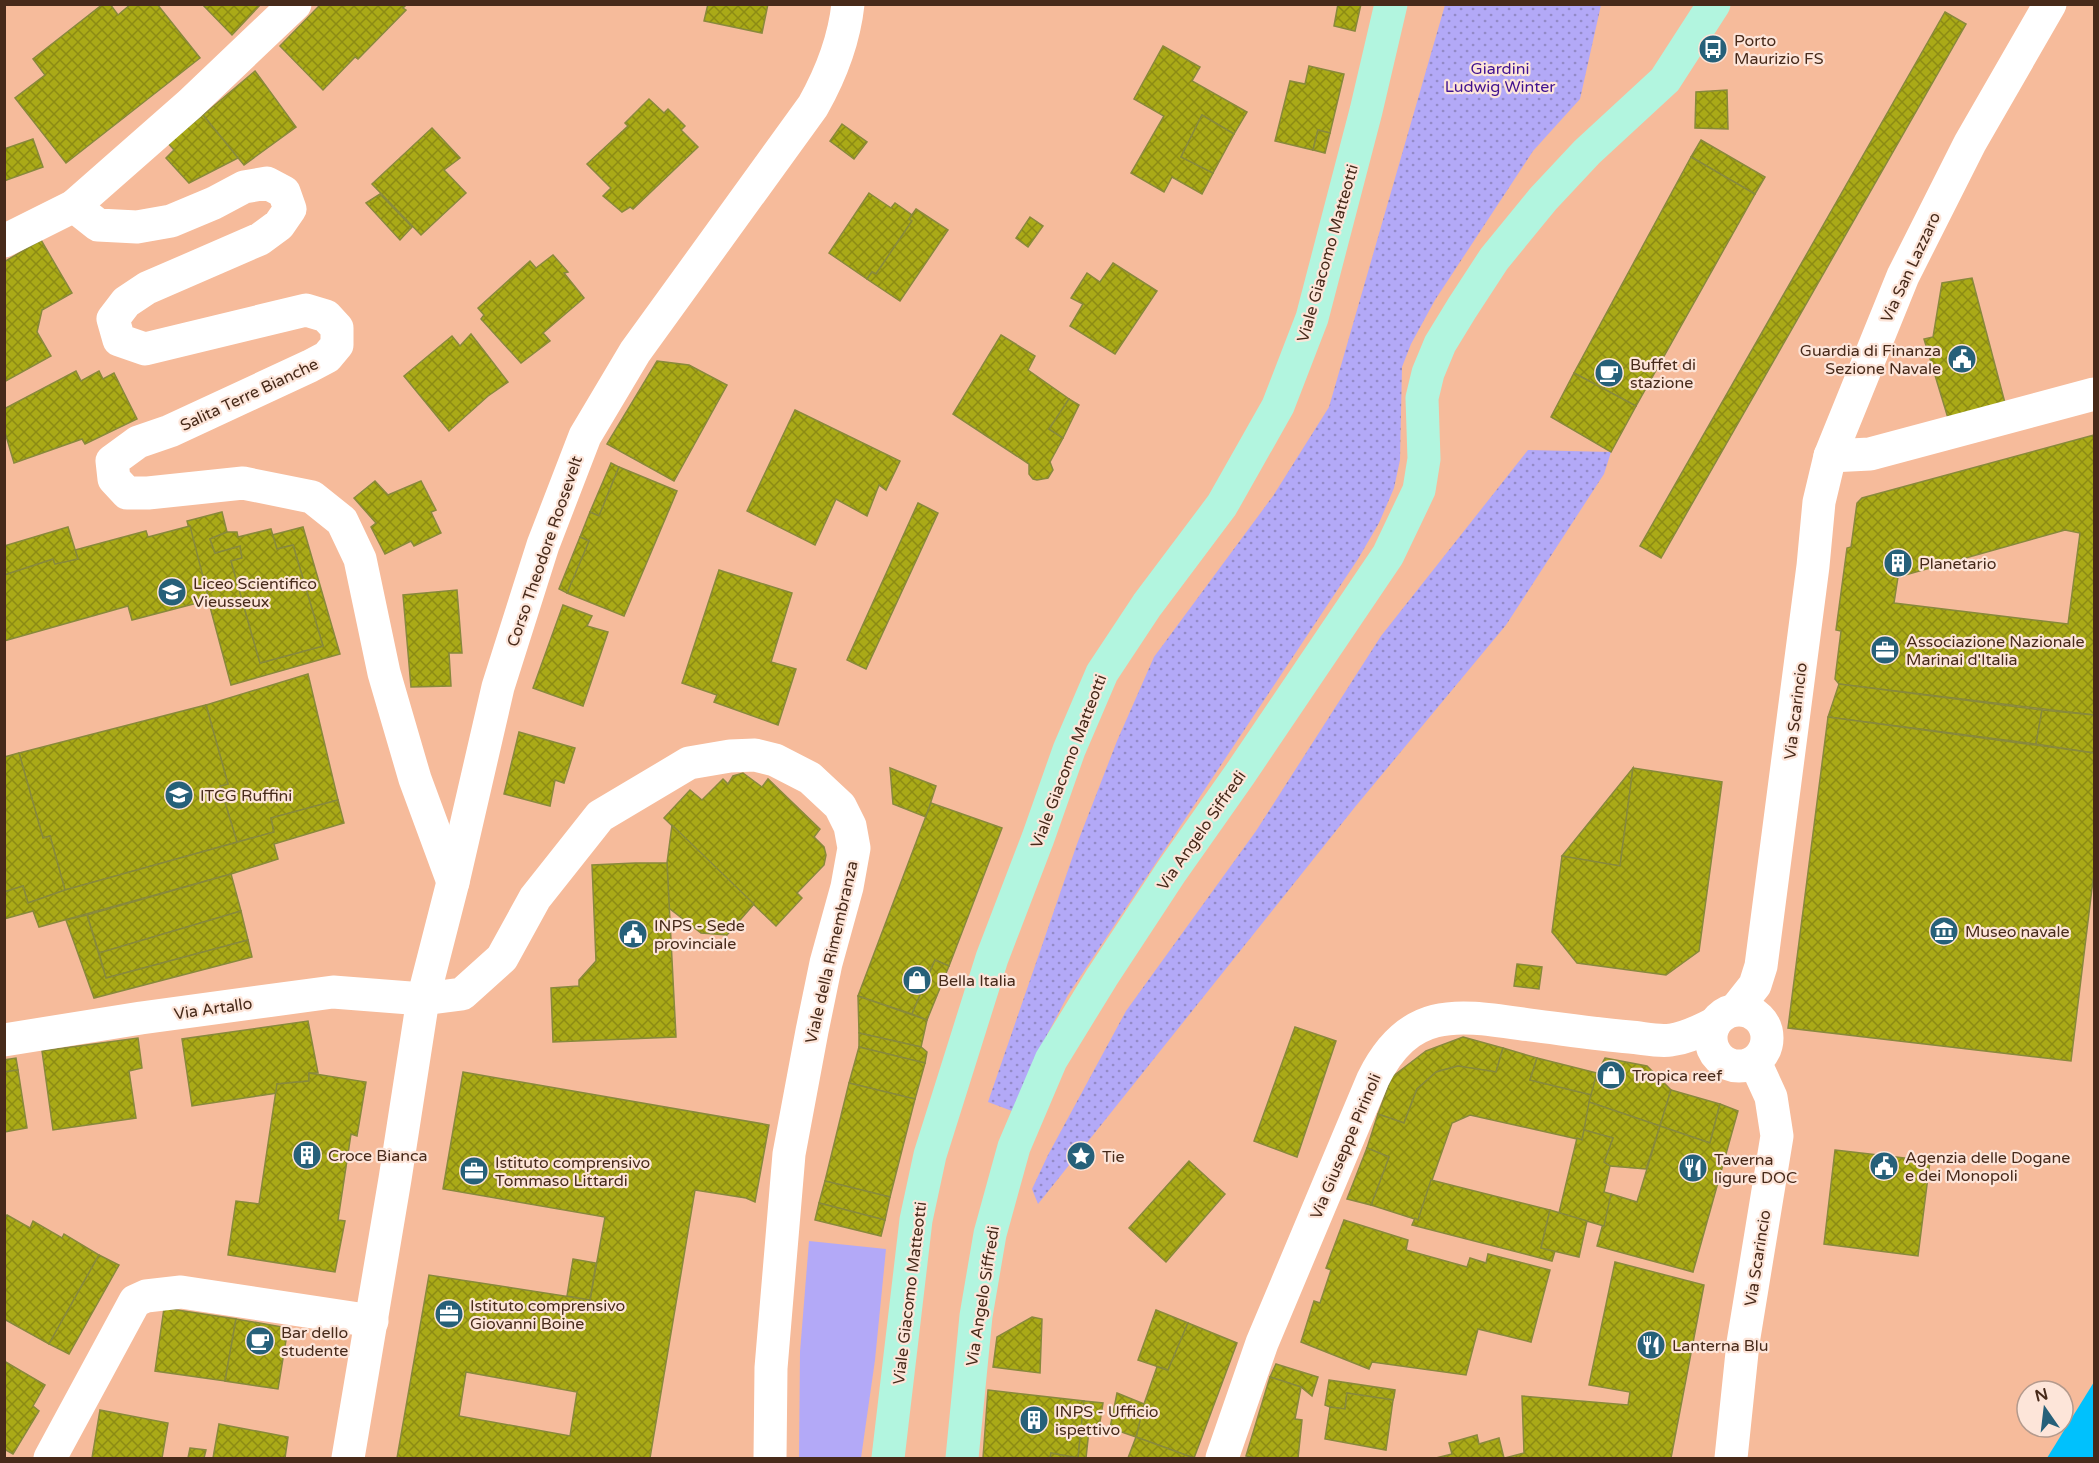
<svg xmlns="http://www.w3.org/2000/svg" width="2099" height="1463" font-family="'Varela Round',sans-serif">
  <defs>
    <pattern id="park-dots" width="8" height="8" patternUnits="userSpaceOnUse" patternTransform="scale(1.5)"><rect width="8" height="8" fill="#b3a9f7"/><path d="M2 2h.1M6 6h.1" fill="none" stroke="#938ac7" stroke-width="1.8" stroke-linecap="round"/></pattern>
    <pattern id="building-cross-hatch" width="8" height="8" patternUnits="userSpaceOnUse" patternTransform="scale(1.5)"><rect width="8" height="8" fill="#aaaa17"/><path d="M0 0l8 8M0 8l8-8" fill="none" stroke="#8c8b14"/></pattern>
  </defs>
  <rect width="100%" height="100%" fill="#f6bb9b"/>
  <g fill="url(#park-dots)">
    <polygon points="1445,5 1601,5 1580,99 1533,151 1435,300 1411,344 1402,367 1400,460 1394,488 1379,523 1358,559 1068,995 1036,1056 1012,1111 988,1102 1077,844 1117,741 1154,657 1273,496 1329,407"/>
    <polygon points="1528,450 1611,452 1604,474 1506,625 1355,807 1038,1204 1032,1189 1048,1155 1126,1011 1256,831 1381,636"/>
  </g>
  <polygon fill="#b3a9f7" points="809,1241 886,1249 875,1360 861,1458 799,1458 800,1352"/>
  <polygon fill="#00c1fd" points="2094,1382 2094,1458 2047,1458"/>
  <g fill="url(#building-cross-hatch)" stroke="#88893b" stroke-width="1.5" fill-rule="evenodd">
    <polygon points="103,4 110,4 118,15 131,4 157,4 200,58 66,163 15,98 45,75 33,59"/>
    <polygon points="202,4 261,4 232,35"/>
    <polygon points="321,4 407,4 403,8 406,10 358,59 355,57 323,90 280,46"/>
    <polygon points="708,4 768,4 762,33 704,21"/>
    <polygon points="1338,4 1361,4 1355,31 1334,26"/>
    <polygon points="1945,12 1966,24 1661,558 1640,546"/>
    <polygon points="1163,46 1200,67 1192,81 1247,112 1234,134 1202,115 1181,157 1213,173 1202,194 1172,177 1164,192 1131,173 1164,116 1134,99"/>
    <polygon points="1309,66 1344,74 1330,133 1318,130 1313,150 1275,141 1290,81 1305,84"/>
    <polygon points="255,71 296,127 244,165 203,115"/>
    <polygon points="1727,90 1728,129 1695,128 1696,92"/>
    <polygon points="649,99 664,113 668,109 685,126 681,130 698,147 633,209 630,207 622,212 603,196 611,188 587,164 628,126 625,123"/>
    <polygon points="203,115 238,158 189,183 166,158 174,150 168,143"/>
    <polygon points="1202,115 1234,134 1213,173 1181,157"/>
    <polygon points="842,124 867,142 854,159 830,141"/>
    <polygon points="432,128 460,158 444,170 466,193 421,235 372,184"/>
    <polygon points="1318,130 1330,133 1325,153 1313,150"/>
    <polygon points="33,139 43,167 4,181 4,149"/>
    <polygon points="1701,140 1765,177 1755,194 1691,157"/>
    <polygon points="1691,157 1755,194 1636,406 1574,373"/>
    <polygon points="869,193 891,208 895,203 912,215 909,219 912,221 876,274 872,272 867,279 829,253"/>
    <polygon points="380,194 412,227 400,240 366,203"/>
    <polygon points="916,209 948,230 900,301 867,279 872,272 876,274 912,221 909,219"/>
    <polygon points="1030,217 1043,226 1028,247 1016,238"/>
    <polygon points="41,240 72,293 42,310 37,332 51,356 4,382 4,262"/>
    <polygon points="553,255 568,272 564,273 584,298 543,333 550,341 521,363 481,319 484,315 478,308 530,261 536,268"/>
    <polygon points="1113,263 1157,291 1115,354 1070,326 1083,304 1071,298 1087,273 1100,282"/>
    <polygon points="1972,278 2005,403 1948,418 1924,339 1933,337 1942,283"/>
    <polygon points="471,334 508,382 488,396 449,431 404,376 452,336 460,346"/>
    <polygon points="1001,335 1035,356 1028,370 1069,399 1049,429 1063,438 1050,462 1053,470 1048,478 1037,480 1033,479 1029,474 1029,464 953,414"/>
    <polygon points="657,361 689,365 727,385 674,481 607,444"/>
    <polygon points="76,371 81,381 99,371 103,379 114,373 137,419 85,444 82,439 14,463 4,429 4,409"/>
    <polygon points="1574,373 1636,406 1611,452 1551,417"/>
    <polygon points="1069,399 1079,405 1063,438 1049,429"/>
    <polygon points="795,410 900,461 886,490 879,485 867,516 836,499 815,545 747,511"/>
    <path d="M2094 435V715L1839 684 1835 679 1841 631 1836 630 1847 548 1851 547 1857 503 1862 498ZM2065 530 2080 533 2068 624 1894 603 1898 577Z"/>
    <polygon points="611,463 619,467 599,516 590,512"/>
    <polygon points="619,467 677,491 624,616 567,593 589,541 580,537 590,512 599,516"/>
    <polygon points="375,481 388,495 421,481 436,510 431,512 441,533 414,546 411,541 385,554 371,527 376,523 354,498"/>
    <polygon points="918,503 938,513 866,669 847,660"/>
    <polygon points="222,512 227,532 210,539 215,553 240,546 242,558 231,561 260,663 323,646 293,545 277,549 272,535 303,527 340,654 231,685 187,521"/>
    <polygon points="190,526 209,600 132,620 128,606 4,641 4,575 53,559 55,564 78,559 75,550 146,531 148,537"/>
    <polygon points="68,527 78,559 55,564 53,559 4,575 4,546"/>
    <polygon points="271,529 277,549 293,545 323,646 260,663 231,561 242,558 240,546 215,553 210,539 227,532 237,532 238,537"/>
    <polygon points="580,537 589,541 567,593 559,589"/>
    <polygon points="719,570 792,593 771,662 796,669 778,725 714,702 717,695 682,683"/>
    <polygon points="457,590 462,653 449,653 451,686 411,687 403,595"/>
    <polygon points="563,605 592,616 587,626 608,632 583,706 533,688"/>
    <polygon points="308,674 338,800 271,818 274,832 237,842 220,786 228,784 206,705"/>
    <polygon points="1839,684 2042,710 2036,744 1828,717"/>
    <polygon points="206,705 228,784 220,786 237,842 65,890 50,836 43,838 19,753"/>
    <polygon points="2042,710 2094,715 2094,753 2036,744"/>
    <polygon points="1828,717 2094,753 2094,872 2071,1061 1788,1028"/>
    <polygon points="519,732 575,748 564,783 555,780 550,806 504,794"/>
    <polygon points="19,753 43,838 50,836 65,890 28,903 23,886 4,892 4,757"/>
    <polygon points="890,768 936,786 926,817 893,804"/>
    <polygon points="1633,768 1620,866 1562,856"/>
    <polygon points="1633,768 1722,782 1699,951 1666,975 1577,963 1552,932 1562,856 1620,866"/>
    <polygon points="743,773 762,787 768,779 820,829 814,837 824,847 826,855 824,865 797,893 802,898 776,926 664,818 690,790 702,800 723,779 728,784 733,776"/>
    <polygon points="338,800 344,823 274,844 278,859 231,874 39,927 33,911 4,919 4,892 23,886 28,903 65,890 274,832 271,818"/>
    <polygon points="931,803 1002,828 949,966 935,960 912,1014 858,996"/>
    <polygon points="672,825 754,904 727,935 701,933 669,908 667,863"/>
    <polygon points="635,863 667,863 676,1037 553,1042 551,988 579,986 579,980 596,961 592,865"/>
    <polygon points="231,874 241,911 99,953 87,915"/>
    <polygon points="241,911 248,940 106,978 99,953"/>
    <polygon points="87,915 106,978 248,940 252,957 94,998 66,920"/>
    <polygon points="935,960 949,966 927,1020 912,1014"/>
    <polygon points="1517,964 1542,967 1539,989 1514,986"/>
    <polygon points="858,996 927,1020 921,1047 859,1033"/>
    <polygon points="308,1021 318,1073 309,1073 309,1081 277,1084 277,1093 192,1106 182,1039"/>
    <polygon points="1295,1027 1336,1041 1297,1157 1254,1141"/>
    <polygon points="859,1033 921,1047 927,1052 925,1063 859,1047"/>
    <polygon points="1463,1037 1503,1048 1496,1072 1458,1066 1439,1071 1417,1089 1404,1123 1378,1114 1392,1077 1426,1051"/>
    <polygon points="138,1038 142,1068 129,1071 136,1118 53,1130 42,1051"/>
    <polygon points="859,1047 925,1063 915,1099 849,1083"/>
    <polygon points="1503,1048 1537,1058 1530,1080 1592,1095 1582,1140 1470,1115 1452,1123 1418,1220 1371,1205 1389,1157 1367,1148 1378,1114 1404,1123 1417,1089 1436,1072 1458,1066 1496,1072"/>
    <polygon points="16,1058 18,1070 4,1072 4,1060"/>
    <polygon points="1537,1058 1597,1073 1592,1095 1530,1080"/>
    <polygon points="1605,1058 1647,1066 1671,1090 1660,1126 1589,1102 1597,1073"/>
    <polygon points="18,1070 27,1128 4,1132 4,1072"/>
    <path d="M463 1072 769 1125 755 1202 746 1198 695 1190 650 1458H397L429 1275 590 1300 605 1217 443 1189ZM466 1372 577 1392 570 1436 459 1416Z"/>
    <polygon points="309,1073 366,1082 357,1136 351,1134 338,1220 345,1221 335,1272 228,1255 236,1201 259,1204 277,1084 309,1081"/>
    <polygon points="849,1083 915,1099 890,1197 825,1181"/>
    <polygon points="1671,1090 1720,1104 1710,1143 1660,1126"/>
    <polygon points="1589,1102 1660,1126 1646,1169 1610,1166 1604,1162 1613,1138 1584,1130"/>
    <polygon points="1720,1104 1738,1111 1693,1272 1597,1246 1611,1194 1637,1202 1660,1126 1710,1143"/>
    <polygon points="1584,1130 1613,1138 1604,1162 1610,1166 1604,1192 1611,1194 1604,1226 1559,1213 1577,1138 1582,1140"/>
    <polygon points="1367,1148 1389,1157 1371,1205 1347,1199"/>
    <polygon points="1835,1150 1930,1161 1918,1256 1824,1244"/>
    <polygon points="1189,1161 1225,1194 1166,1262 1129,1228"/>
    <polygon points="1431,1180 1550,1210 1541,1248 1555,1251 1552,1261 1412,1225 1415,1218 1418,1220"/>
    <polygon points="825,1181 890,1197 885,1220 819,1203"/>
    <polygon points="819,1203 885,1220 881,1236 815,1220"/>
    <polygon points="1550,1210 1587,1221 1579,1257 1541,1248"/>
    <polygon points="7,1215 30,1228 33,1221 62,1238 64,1234 99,1255 49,1344 4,1319 4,1219"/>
    <polygon points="1344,1220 1408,1240 1406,1250 1467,1267 1470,1258 1486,1263 1488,1254 1550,1270 1531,1342 1478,1329 1466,1375 1372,1362 1369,1369 1301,1342 1314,1301 1320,1303 1331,1270 1326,1268"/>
    <polygon points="99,1255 119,1265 69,1354 49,1344"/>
    <polygon points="573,1259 596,1263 590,1300 567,1296"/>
    <polygon points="1615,1262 1704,1285 1671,1458 1505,1458 1524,1453 1522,1396 1628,1405 1630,1392 1589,1385"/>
    <polygon points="164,1308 236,1319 225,1381 155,1371"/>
    <polygon points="1156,1310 1188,1323 1168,1370 1138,1360"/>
    <polygon points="1032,1317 1042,1319 1040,1373 993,1367 997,1337"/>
    <polygon points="236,1319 288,1328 278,1389 225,1381"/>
    <polygon points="1188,1323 1237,1343 1194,1458 1136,1437 1144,1404 1157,1367 1168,1370"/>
    <polygon points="4,1361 45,1385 33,1406 39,1411 13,1454 4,1449"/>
    <polygon points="1276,1364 1318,1377 1312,1396 1301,1387 1270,1377"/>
    <polygon points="1270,1377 1301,1387 1295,1419 1302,1420 1298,1458 1255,1458 1246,1456"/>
    <polygon points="1329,1380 1395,1390 1394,1397 1393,1400 1347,1393 1345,1409 1330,1407 1325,1405"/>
    <polygon points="988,1390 1084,1401 1078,1458 1051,1453 1050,1458 983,1458"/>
    <polygon points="1117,1393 1144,1404 1136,1437 1110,1428"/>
    <polygon points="1347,1393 1393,1400 1386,1450 1325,1439 1330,1407 1345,1409"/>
    <polygon points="1084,1401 1103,1403 1099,1428 1089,1430 1086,1458 1078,1458"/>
    <polygon points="100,1410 168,1423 162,1458 92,1458"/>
    <polygon points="219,1424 288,1437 285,1458 213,1458"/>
    <polygon points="1477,1435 1479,1444 1499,1438 1504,1458 1436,1458 1452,1454 1449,1443"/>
    <polygon points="1136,1437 1194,1458 1128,1458"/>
    <polygon points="190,1448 206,1450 204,1458 188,1458"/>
    <polygon points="1051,1453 1072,1457 1078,1458 1050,1458"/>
  </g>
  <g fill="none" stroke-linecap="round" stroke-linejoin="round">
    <g stroke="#fff" stroke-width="33">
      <polyline points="74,206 98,225 137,227 171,221 214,203 244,187 267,183 284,192 290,209 279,225 260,239 147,288 126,302 113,319 119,340 145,349 306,310 326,316 337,328 337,345 327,357 310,366 170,431 138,442 112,461 114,479 127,493 148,493 243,483 312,497 342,521 360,559 384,673 415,779 453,882"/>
      <polyline points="4,241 74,206 190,104 295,4"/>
      <polyline points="1830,456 1870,454 2094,394"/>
      <path d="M423 999 453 882 498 687 543 545 585 436 635 352 813 106C831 74 844 41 848 4"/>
      <polyline points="50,1458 135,1301 146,1296 181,1292 372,1321"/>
      <path d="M1222 1458 1262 1343 1373 1079C1410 1004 1459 1015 1530 1025 1563 1029 1596 1034 1630 1037 1643 1038 1658 1042 1671 1040 1687 1038 1699 1031 1714 1024"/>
    </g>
    <g stroke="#fff" stroke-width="33">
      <polyline points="1736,1009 1755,985 1761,966 1813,566 1819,502 1830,456 1903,276 1970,143 2050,4"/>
      <circle cx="1739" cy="1038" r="28"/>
      <polyline points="4,1040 141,1018 333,992 423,999 462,994 502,958 535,898 600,816 689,763 730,756 755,755 775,760 810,778 840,806 850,826 854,848 847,887 826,963 812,1031 789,1154 771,1368 770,1458"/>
      <polyline points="348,1458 395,1179 423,999"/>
      <polyline points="1731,1458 1743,1343 1777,1136 1771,1097 1755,1062"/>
    </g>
    <g stroke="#b2f5df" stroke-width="33">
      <polyline points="888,1458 916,1220 930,1155 992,958 1038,838 1069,750 1102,673 1147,605 1222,505 1278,406 1312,318 1366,111 1391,4"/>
      <polyline points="962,1458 976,1316 990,1234 1014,1147 1051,1060 1102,977 1171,872 1240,774 1388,555 1419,490 1424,459 1422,398 1428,373 1440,344 1462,308 1494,259 1543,199 1587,152 1665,80 1714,4"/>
    </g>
  </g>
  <defs>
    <g id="bus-disc" transform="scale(1.5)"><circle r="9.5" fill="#266079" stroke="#fde5d9"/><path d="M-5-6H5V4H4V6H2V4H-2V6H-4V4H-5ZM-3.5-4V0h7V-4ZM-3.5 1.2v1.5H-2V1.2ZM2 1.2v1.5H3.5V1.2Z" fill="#fff"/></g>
    <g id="civic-disc" transform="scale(1.5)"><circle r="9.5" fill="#266079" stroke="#fde5d9"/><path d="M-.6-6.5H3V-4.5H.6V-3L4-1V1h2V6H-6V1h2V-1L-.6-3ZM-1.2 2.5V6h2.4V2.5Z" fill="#fff"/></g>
    <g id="cafe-disc" transform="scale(1.5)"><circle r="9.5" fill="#266079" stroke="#fde5d9"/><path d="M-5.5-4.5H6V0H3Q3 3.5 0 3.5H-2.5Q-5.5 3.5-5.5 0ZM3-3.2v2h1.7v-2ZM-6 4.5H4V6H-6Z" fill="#fff"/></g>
    <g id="building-disc" transform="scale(1.5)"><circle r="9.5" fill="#266079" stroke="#fde5d9"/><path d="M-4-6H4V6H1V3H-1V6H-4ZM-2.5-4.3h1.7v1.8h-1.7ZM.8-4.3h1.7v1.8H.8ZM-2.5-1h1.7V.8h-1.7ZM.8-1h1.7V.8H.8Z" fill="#fff"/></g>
    <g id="university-disc" transform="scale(1.5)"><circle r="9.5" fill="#266079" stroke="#fde5d9"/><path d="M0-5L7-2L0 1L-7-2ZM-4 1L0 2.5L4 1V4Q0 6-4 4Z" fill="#fff"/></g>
    <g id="office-disc" transform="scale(1.5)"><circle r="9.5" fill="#266079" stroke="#fde5d9"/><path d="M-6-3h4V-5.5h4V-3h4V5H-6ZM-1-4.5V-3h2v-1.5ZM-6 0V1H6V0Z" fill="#fff"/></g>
    <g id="museum-disc" transform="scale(1.5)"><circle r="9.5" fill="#266079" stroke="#fde5d9"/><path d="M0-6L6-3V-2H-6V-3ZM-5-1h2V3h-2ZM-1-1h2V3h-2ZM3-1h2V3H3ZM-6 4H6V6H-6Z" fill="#fff"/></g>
    <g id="shop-disc" transform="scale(1.5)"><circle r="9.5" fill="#266079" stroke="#fde5d9"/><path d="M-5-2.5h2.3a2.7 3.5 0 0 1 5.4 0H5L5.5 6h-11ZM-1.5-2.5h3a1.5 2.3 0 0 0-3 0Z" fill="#fff"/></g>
    <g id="sight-disc" transform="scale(1.5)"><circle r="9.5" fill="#266079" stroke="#fde5d9"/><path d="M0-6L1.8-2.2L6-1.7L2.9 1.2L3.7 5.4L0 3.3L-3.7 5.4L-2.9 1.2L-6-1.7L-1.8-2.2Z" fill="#fff"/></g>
    <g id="restaurant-disc" transform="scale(1.5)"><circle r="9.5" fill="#266079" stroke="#fde5d9"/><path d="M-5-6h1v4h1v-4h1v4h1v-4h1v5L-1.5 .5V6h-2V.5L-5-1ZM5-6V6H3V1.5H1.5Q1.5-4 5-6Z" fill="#fff"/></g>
  </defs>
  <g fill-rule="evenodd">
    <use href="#bus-disc" x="1713" y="49"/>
    <use href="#civic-disc" x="1962" y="359"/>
    <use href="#cafe-disc" x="1609" y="373"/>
    <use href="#building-disc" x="1898" y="563"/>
    <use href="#university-disc" x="172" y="592"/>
    <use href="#office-disc" x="1885" y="650"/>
    <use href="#university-disc" x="179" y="795"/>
    <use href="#museum-disc" x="1944" y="931"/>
    <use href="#civic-disc" x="633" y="934"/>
    <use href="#shop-disc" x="917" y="980"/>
    <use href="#shop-disc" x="1611" y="1075"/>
    <use href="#building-disc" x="307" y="1155"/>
    <use href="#sight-disc" x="1081" y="1156"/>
    <use href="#civic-disc" x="1884" y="1166"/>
    <use href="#restaurant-disc" x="1693" y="1168"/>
    <use href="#office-disc" x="474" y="1171"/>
    <use href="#office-disc" x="449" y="1314"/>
    <use href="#cafe-disc" x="260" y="1341"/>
    <use href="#restaurant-disc" x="1651" y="1345"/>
    <use href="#building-disc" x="1034" y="1420"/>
  </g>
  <g text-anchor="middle" stroke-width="4.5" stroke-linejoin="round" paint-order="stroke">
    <g font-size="16" fill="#472a1a" stroke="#fde5d9" text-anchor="start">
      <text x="1734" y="46">Porto<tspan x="1734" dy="18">Maurizio FS</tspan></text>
      <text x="1941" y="356" text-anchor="end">Guardia di Finanza<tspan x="1941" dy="18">Sezione Navale</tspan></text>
      <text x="1630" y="370">Buffet di<tspan x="1630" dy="18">stazione</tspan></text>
      <text x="1919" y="569">Planetario</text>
      <text x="193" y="589">Liceo Scientifico<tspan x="193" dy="18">Vieusseux</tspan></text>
      <text x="1906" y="647">Associazione Nazionale<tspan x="1906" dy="18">Marinai d'Italia</tspan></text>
      <text x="200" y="801">ITCG Ruffini</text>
      <text x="654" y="931">INPS - Sede<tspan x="654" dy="18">provinciale</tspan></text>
      <text x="1965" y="937">Museo navale</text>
      <text x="938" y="986">Bella Italia</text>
      <text x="1632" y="1081">Tropica reef</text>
      <text x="328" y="1161">Croce Bianca</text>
      <text x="1102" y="1162">Tie</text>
      <text x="1905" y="1163">Agenzia delle Dogane<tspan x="1905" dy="18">e dei Monopoli</tspan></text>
      <text x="1714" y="1165">Taverna<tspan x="1714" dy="18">ligure DOC</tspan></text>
      <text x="495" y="1168">Istituto comprensivo<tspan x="495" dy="18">Tommaso Littardi</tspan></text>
      <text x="470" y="1311">Istituto comprensivo<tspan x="470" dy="18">Giovanni Boine</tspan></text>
      <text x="281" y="1338">Bar dello<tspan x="281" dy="18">studente</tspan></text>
      <text x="1672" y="1351">Lanterna Blu</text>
      <text x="1055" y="1417">INPS - Ufficio<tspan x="1055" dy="18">ispettivo</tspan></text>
    </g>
    <g font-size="16" fill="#40128f" stroke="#fde5d9">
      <text x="1500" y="74">Giardini<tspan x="1500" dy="18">Ludwig Winter</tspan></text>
    </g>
    <g font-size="16" fill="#472a1a" stroke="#fde5d9">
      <text transform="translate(1327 253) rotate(-74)" y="6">Viale Giacomo Matteotti</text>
      <text transform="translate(1910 267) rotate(-65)" y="6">Via San Lazzaro</text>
      <text transform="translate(249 394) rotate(-25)" y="6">Salita Terre Bianche</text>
      <text transform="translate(544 551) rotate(-71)" y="6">Corso Theodore Roosevelt</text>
      <text transform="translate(1795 711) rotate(-83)" y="6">Via Scarincio</text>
      <text transform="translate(1068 761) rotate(-69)" y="6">Viale Giacomo Matteotti</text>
      <text transform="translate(1201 830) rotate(-55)" y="6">Via Angelo Siffredi</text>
      <text transform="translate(831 952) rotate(-77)" y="6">Viale della Rimembranza</text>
      <text transform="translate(213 1008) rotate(-8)" y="6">Via Artallo</text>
      <text transform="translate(1345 1146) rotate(-67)" y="6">Via Giuseppe Pirinoli</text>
      <text transform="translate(1757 1258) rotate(-81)" y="6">Via Scarincio</text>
      <text transform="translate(909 1293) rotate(-83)" y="6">Viale Giacomo Matteotti</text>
      <text transform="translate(982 1296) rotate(-81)" y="6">Via Angelo Siffredi</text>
    </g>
  </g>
  <rect width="2099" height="1463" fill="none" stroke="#472a1a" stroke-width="12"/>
  <g transform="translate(2045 1409) rotate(346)"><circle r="28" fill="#fde5d9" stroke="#b49a8d" stroke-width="1.5"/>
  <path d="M0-4.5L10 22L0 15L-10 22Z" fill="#266079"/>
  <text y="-9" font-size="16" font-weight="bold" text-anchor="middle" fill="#472a1a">N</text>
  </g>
</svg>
